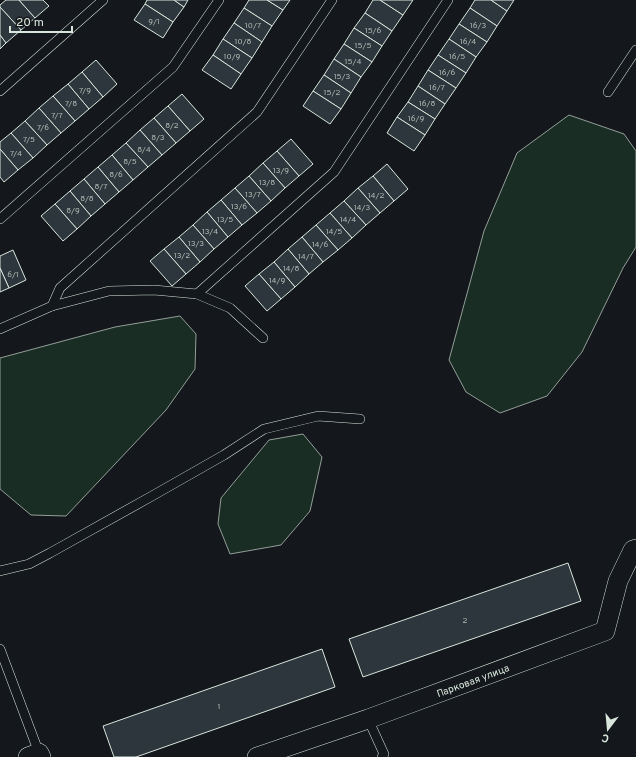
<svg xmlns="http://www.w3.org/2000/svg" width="636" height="757" font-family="Overpass,sans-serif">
  <rect width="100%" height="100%" fill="#14181c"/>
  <g fill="#1a2d24" stroke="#939e99">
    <polygon points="569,115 624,134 636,151 636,247 623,268 582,352 547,396 500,413 466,392 449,360 484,231 517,153"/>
    <polygon points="180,316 196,334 195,369 166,410 66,516 31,515 0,489 0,358 115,327"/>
    <polygon points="303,434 322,457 310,511 281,545 230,554 218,524 221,498 269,440"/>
  </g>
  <g fill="#2c363c" stroke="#d8e6dc">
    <polygon points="6,0 19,0 35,18 21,30 0,7 0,5"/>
    <polygon points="19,0 43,0 49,6 35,18"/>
    <polygon points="147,0 174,0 184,7 173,22 145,4"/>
    <polygon points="174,0 188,0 184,7"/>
    <polygon points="249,0 267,0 283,10 272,26 244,8"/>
    <polygon points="267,0 290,0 283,10"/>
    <polygon points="373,0 380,0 403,15 392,31 365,13"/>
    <polygon points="380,0 413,0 403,15"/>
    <polygon points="475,0 491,0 507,11 497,26 470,8"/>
    <polygon points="491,0 514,0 507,11"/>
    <polygon points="145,4 173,22 163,38 134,20"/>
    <polygon points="0,7 21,30 6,43 0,35"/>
    <polygon points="244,8 272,26 262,42 234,23"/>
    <polygon points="470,8 497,26 487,42 459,24"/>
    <polygon points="365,13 392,31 382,46 354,28"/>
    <polygon points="234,23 262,42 252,58 223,39"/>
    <polygon points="459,24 487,42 476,57 449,39"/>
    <polygon points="354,28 382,46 372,62 344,44"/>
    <polygon points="0,35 6,43 0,49"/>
    <polygon points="223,39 252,58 241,74 213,55"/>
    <polygon points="449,39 476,57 466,73 438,55"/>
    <polygon points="344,44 372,62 361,77 334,59"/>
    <polygon points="213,55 241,74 231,89 202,70"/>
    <polygon points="438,55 466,73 456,88 428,70"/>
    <polygon points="334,59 361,77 351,93 324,75"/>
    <polygon points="96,60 117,84 103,97 82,72"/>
    <polygon points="428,70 456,88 445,104 418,86"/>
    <polygon points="82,72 103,97 89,109 68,84"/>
    <polygon points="324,75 351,93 341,109 313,91"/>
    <polygon points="68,84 89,109 75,121 53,96"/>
    <polygon points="418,86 445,104 435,119 408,102"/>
    <polygon points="313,91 341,109 330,124 303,106"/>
    <polygon points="182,94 204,119 190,131 168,106"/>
    <polygon points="53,96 75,121 61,133 39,108"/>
    <polygon points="408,102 435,119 425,135 397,117"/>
    <polygon points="168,106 190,131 176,143 154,118"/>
    <polygon points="39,108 61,133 47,145 25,121"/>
    <polygon points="397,117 425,135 414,151 387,133"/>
    <polygon points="154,118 176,143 162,155 140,130"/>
    <polygon points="25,121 47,145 33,158 11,133"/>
    <polygon points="140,130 162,155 148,167 126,143"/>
    <polygon points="11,133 33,158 18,170 0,149 0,142"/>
    <polygon points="291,139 313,164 299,176 277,151"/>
    <polygon points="126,143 148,167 133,180 112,155"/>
    <polygon points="0,149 18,170 4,182 0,177"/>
    <polygon points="277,151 299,176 285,188 263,163"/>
    <polygon points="112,155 133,180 119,192 98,167"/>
    <polygon points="263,163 285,188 271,201 249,176"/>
    <polygon points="387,164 408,189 394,201 373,176"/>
    <polygon points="98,167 119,192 105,204 84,179"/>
    <polygon points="249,176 271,201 257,213 235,188"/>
    <polygon points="373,176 394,201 380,213 358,188"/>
    <polygon points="84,179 105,204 91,216 70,191"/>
    <polygon points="235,188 257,213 242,225 221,200"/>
    <polygon points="358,188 380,213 366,225 344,201"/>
    <polygon points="70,191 91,216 77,229 55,204"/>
    <polygon points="221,200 242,225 228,237 207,212"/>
    <polygon points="344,201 366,225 352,238 330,213"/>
    <polygon points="55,204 77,229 63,241 41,216"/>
    <polygon points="207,212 228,237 214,249 193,225"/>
    <polygon points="330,213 352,238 338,250 316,225"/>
    <polygon points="193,225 214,249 200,262 179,237"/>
    <polygon points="316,225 338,250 323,262 302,237"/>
    <polygon points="179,237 200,262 186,274 164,249"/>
    <polygon points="302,237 323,262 309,274 288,249"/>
    <polygon points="164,249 186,274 172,286 150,261"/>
    <polygon points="288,249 309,274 295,287 274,262"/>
    <polygon points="13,250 26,280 9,288 0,268 0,256"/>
    <polygon points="274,262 295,287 281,299 259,274"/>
    <polygon points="0,268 9,288 0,292"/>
    <polygon points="259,274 281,299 267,311 245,286"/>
    <polygon points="568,563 581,601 363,677 349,639"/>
    <polygon points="322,649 335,687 136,757 114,757 103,726"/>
  </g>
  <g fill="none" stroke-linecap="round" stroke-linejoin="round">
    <g stroke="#d8e6dc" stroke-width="10">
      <g id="service">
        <polyline points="0,91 103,0"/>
        <polyline points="608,92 636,50"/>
        <polyline points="0,219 173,67 219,0"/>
        <polyline points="197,294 334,172 448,0"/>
        <polyline points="52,306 60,288 257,112 332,0"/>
        <polyline points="0,329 52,306 109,291 154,290 197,294 230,308 263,338"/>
        <polyline points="0,571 29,564 50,553 152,496 224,455 264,429 318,416 360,419"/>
        <polyline points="0,649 39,753"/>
        <polyline points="368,719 384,754 382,757"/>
      </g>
    </g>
    <g stroke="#d8e6dc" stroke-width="20">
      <g id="minor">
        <polyline points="28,757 39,753 41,757"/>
        <path id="s1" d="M257 757 368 719 605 631 618 581 633 550 636 549"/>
      </g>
    </g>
    <use href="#service" stroke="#14181c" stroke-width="9"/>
    <use href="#minor" stroke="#14181c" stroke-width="19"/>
  </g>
  <g text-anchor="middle" stroke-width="3" stroke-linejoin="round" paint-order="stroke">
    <g font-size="8" fill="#adbab4">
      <text x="154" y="24">9/1</text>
      <text x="253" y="28">10/7</text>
      <text x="478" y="28">16/3</text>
      <text x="373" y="33">15/6</text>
      <text x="243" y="44">10/8</text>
      <text x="468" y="44">16/4</text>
      <text x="363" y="48">15/5</text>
      <text x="232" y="59">10/9</text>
      <text x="457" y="59">16/5</text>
      <text x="353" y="64">15/4</text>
      <text x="447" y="75">16/6</text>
      <text x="342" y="79">15/3</text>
      <text x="437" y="90">16/7</text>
      <text x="85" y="93">7/9</text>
      <text x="332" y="95">15/2</text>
      <text x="71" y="106">7/8</text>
      <text x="427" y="106">16/8</text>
      <text x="57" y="118">7/7</text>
      <text x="416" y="121">16/9</text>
      <text x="172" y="128">8/2</text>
      <text x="43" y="130">7/6</text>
      <text x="158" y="140">8/3</text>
      <text x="29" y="142">7/5</text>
      <text x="144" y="152">8/4</text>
      <text x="16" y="156">7/4</text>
      <text x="130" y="164">8/5</text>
      <text x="281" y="173">13/9</text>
      <text x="116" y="177">8/6</text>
      <text x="267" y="185">13/8</text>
      <text x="101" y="189">8/7</text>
      <text x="253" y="197">13/7</text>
      <text x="376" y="198">14/2</text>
      <text x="87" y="201">8/8</text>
      <text x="239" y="209">13/6</text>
      <text x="362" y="210">14/3</text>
      <text x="73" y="213">8/9</text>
      <text x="225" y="222">13/5</text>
      <text x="348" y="222">14/4</text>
      <text x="210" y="234">13/4</text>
      <text x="334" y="234">14/5</text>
      <text x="196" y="246">13/3</text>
      <text x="320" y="247">14/6</text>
      <text x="182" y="258">13/2</text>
      <text x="306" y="259">14/7</text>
      <text x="291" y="271">14/8</text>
      <text x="13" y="277">6/1</text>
      <text x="277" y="283">14/9</text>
      <text x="465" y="623">2</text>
      <text x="219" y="709">1</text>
    </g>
    <g font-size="10" fill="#d8e6dc" stroke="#14181c">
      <text dy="4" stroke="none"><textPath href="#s1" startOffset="229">Парковая улица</textPath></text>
    </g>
  </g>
  <g transform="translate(608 729) rotate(196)" stroke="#14181c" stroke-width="3" paint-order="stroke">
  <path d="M0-3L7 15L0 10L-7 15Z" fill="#d8e6dc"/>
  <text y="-6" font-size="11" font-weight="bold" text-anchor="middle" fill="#d8e6dc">С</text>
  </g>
  <path d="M10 26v6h62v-6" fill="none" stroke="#d8e6dc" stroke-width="2"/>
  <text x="16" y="26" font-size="12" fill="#d8e6dc" stroke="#14181c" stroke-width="3" paint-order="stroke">20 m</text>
</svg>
